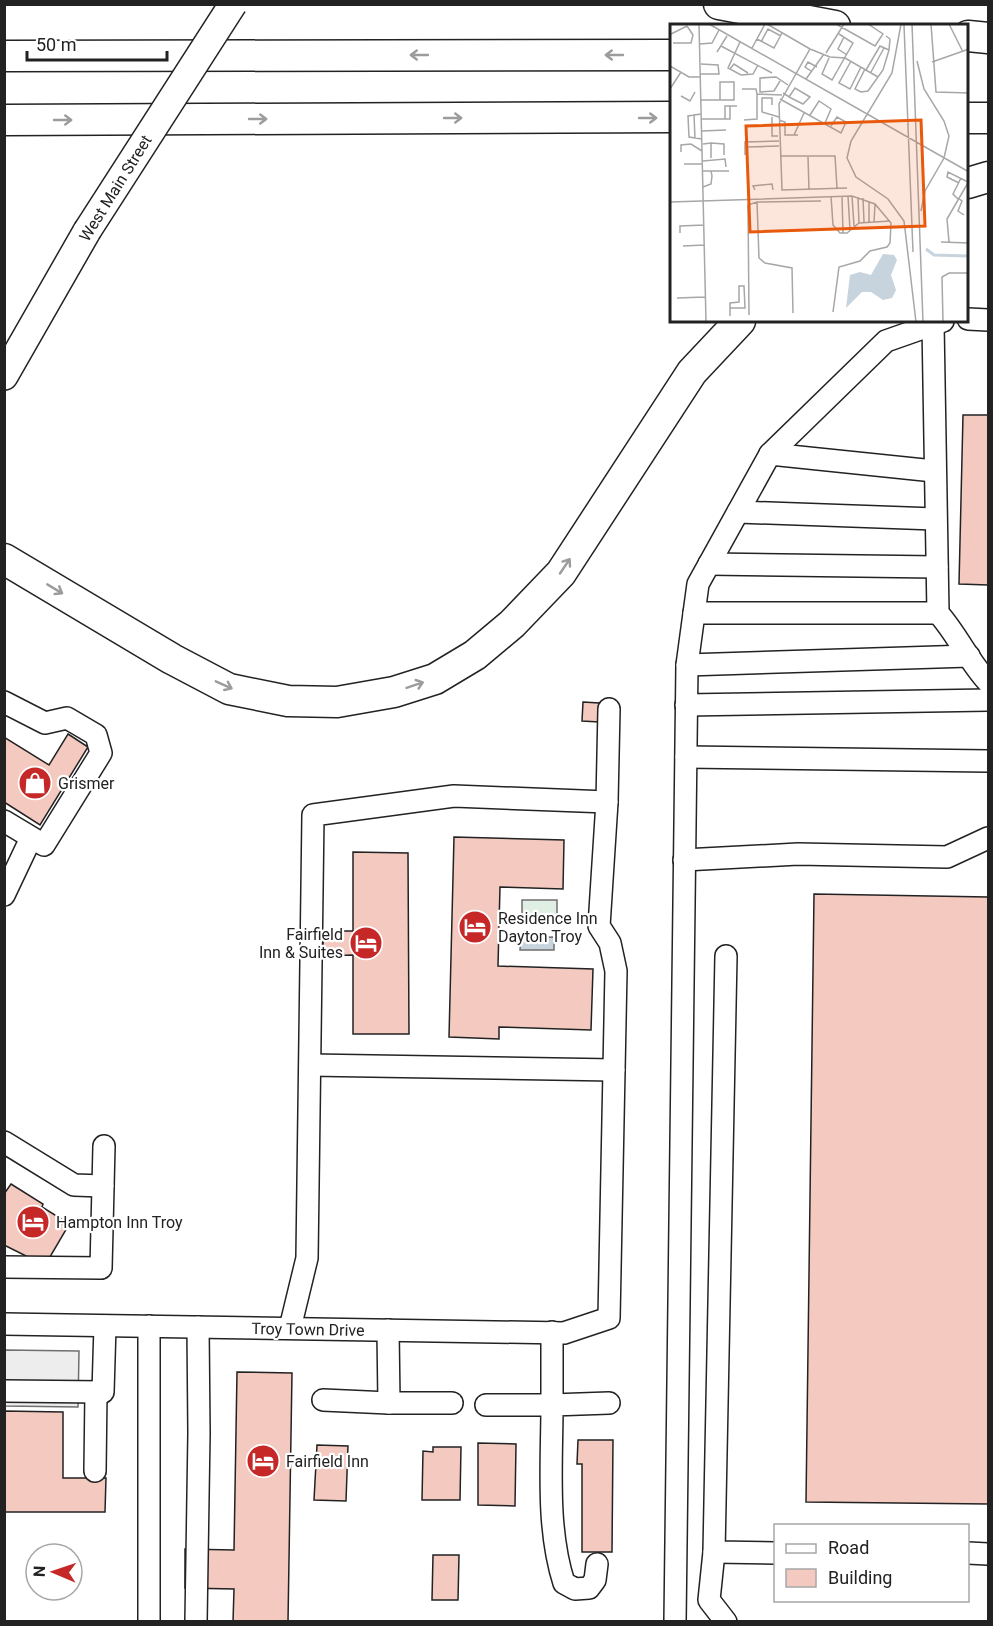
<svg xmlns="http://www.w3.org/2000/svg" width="993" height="1626" font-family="Roboto,sans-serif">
  <rect width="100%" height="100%" fill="#fff"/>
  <polygon fill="#e0efe3" stroke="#6f6f6f" stroke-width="1.5" points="522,900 557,900 557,917 522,918"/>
  <polygon fill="#ededed" stroke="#6f6f6f" stroke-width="1.5" points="5,1350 79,1351 78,1407 5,1406"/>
  <polygon fill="#c7d3dd" stroke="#6f6f6f" stroke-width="1.5" points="521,935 522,938 554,937 554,950 520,950"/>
  <g fill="#f3c9c0" stroke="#222" stroke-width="1.5">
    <polygon points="963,415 988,415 988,585 959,584"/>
    <polygon points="583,702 599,703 599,722 582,721"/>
    <polygon points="68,734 88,747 40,825 4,802 4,737 49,765"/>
    <polygon points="454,837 564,840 563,889 500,887 498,966 593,969 591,1030 499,1027 499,1039 449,1037"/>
    <polygon points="353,852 408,853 409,1034 353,1034 353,955 323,956 323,931 353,931"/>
    <polygon points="814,894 988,897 988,1504 806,1502"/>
    <polygon points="11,1184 43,1204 42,1207 63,1220 61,1223 67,1228 47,1262 38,1262 4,1245 4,1194"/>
    <polygon points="237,1372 292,1373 288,1622 233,1622 234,1589 185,1588 185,1549 234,1550"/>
    <polygon points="4,1411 63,1412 63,1478 106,1478 105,1512 4,1512"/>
    <polygon points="578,1440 613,1440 612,1552 582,1552 582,1464 577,1464"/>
    <polygon points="478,1443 516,1444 515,1506 478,1505"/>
    <polygon points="317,1445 348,1446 346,1501 314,1500"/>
    <polygon points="433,1447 461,1447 460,1500 422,1500 423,1451 433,1452"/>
    <polygon points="433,1555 459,1555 458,1600 432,1600"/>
  </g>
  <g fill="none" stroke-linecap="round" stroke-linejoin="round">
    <g stroke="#222" stroke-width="24">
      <g id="minor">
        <polyline points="968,319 988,320"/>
        <path d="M933 324 938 613C957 634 969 662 988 682"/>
        <polyline points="770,454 934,471"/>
        <polyline points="738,512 935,519"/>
        <polyline points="709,564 937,567"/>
        <polyline points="694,613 938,613"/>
        <polyline points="687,665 969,656"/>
        <polyline points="4,702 45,723 67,718 96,735 101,753 44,845 4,821"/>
        <polyline points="686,705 988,700"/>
        <polyline points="686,757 988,761"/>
        <polyline points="684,860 798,854 947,857 988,838"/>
        <polyline points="4,895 31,838"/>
        <polyline points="726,956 714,1552 776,1553"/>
        <polyline points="310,1065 614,1070"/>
        <polyline points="4,1142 74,1185 103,1186"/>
        <polyline points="4,1267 101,1268 104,1146"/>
        <polyline points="4,1324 564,1333 609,1318 616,971 610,943 599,926 607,802 609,709"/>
        <polyline points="290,1328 307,1258 313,815 454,796 607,802"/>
        <polyline points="4,1391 103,1392 105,1326"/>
        <polyline points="323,1400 389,1403 388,1330"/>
        <polyline points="389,1403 452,1403"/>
        <polyline points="486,1405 552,1405 552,1332"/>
        <polyline points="95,1471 96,1392"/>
        <polyline points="714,1552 709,1600 726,1622"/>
        <polyline points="968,1553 988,1554"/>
        <path d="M597 1564 595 1580 589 1588 575 1589 564 1583C546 1527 552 1463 552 1405L609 1403"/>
        <polyline points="149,1622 149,1326"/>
        <polyline points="196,1622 199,1433 198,1327"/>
        <polyline points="675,1622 687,665 698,584 770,454 886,341 943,321"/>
      </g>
    </g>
    <g stroke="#222" stroke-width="30">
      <polyline id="major" points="4,376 87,231"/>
    </g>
    <g stroke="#222" stroke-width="33">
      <g id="highway">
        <polyline points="719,4 835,26"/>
        <polyline points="968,36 988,38"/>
        <polyline points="4,56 672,55"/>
        <polyline points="968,118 988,118"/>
        <polyline points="4,120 672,117"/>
        <polyline points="968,183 988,177"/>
        <polyline points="4,559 172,659 229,689 288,701 337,702 394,692 435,679 475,655 512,624 561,573 692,372 740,321"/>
      </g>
    </g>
    <use href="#minor" stroke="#fff" stroke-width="21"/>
    <use href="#major" stroke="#fff" stroke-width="27"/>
    <use href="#highway" stroke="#fff" stroke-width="30"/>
    <g stroke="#222" stroke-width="30" stroke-linecap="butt">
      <polyline id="major-bridge" points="87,231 233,4"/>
    </g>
    <use href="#major-bridge" stroke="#fff" stroke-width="27"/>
  </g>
  <defs><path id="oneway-shaft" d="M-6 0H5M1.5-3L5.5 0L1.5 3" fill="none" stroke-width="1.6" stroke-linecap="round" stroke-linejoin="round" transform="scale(1.5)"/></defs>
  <g stroke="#9c9c9c">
    <use href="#oneway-shaft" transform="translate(419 55) rotate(180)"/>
    <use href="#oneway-shaft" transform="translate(614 55) rotate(180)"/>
    <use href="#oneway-shaft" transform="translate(453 118)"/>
    <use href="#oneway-shaft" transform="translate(648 118)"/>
    <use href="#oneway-shaft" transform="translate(258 119)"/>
    <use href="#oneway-shaft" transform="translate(63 120)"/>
    <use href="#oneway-shaft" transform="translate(565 566) rotate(-56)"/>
    <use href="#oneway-shaft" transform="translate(55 589) rotate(31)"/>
    <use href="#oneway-shaft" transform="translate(224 685) rotate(24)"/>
    <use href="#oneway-shaft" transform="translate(415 685) rotate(-19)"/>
  </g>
  <defs>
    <g id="shop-disc" transform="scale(1.725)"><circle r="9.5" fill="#c62828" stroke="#fff"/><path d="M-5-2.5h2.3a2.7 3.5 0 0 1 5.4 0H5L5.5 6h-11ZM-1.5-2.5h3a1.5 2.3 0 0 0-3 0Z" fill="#fff"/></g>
    <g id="hotel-disc" transform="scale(1.725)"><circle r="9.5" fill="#c62828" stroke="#fff"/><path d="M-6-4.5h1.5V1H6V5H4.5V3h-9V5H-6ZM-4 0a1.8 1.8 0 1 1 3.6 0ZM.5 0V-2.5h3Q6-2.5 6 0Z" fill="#fff"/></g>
  </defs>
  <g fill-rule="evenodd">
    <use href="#shop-disc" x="35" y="783"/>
    <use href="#hotel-disc" x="475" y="927"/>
    <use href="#hotel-disc" x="366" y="943"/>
    <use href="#hotel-disc" x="33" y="1222"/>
    <use href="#hotel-disc" x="263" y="1461"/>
  </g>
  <g text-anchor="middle" stroke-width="4.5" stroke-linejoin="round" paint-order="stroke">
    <g font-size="16" fill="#222" stroke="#fff">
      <text transform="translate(115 188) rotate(-58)" y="6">West Main Street</text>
      <text transform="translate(308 1329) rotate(1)" y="6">Troy Town Drive</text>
    </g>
    <g font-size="16" fill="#222" stroke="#fff" text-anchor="start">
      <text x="58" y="789">Grismer</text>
      <text x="498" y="924">Residence Inn<tspan x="498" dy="18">Dayton Troy</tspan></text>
      <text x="343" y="940" text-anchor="end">Fairfield<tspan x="343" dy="18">Inn &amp; Suites</tspan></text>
      <text x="56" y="1228">Hampton Inn Troy</text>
      <text x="286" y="1467">Fairfield Inn</text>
    </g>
  </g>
  <g transform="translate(670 24)">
    <rect width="298" height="298" fill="#fff"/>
    <path d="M213 230 224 231 227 236 221 251 226 266 222 274 213 276 201 268H192L176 284 180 251 190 248 201 251Z" fill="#c7d3dd"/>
    <path fill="none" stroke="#c7d3dd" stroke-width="3" d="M256 225 264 231 298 232"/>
    <path fill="none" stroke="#a7a7a7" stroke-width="1.5" d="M29 0 36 298M39 0 299 148M97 0 140 25M166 0 205 22 213 10 198 0M231 0 222 49 181 117 177 134 186 153 218 175 234 197 246 298M242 0 253 298M261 0 266 68 299 69M279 0 293 28M234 1 243 228M0 9V29M1 10 17 2 23 11 21 19H3M174 13 168 25 177 31M87 15 104 24 112 9M70 18 58 44 71 51 83 50 88 41M91 18 98 5 111 12M30 20 42 19 49 6M51 22 102 49M82 24 95 0M47 28 57 12M156 29 174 0M159 34 152 50 162 56 183 19 169 10M181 37 169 59 180 65 191 43M247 37 254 65 274 97 279 112 274 134 255 167 251 187M262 38 299 25M0 42 19 53H30M60 45 64 40 78 49M195 45 185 65 191 68 198 67 213 46 219 26 220 15 216 12M196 46 210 22 219 26M141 47 135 43 138 38 147 43M201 48 214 24M30 50H49L48 41 31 40M136 55 154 30M110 57 104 67 90 68V54L106 53 118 61M0 65 11 48M72 65H86L87 70 112 71M113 69 121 74 133 80 140 73 125 64 119 73M11 72 20 77 25 68M110 75 171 109 176 98 167 93 161 102M31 76H64V58H50V76M102 81V74H92V88L109 93M24 90 25 115M31 90 18 92 19 113 32 115M140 91 149 77 161 85 155 99M102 93V112H108M32 95H55V82H60M55 95H60V82H67M74 96 87 95V70M109 96 115 98V111H128M32 107 56 106M124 111 134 89M41 119 54 120V131M33 120 41 119V134M75 123 109 122M11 128V121L21 120 32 127M75 131V118L109 117M110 132H165L167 164M138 133 139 166M33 137 55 135 56 143M14 140H33M33 147H41L42 152 41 160 33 163M41 147H59M289 159 277 153 278 148 298 158M177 164 112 166 109 80 140 25 160 33 175 34 208 53M85 166 83 162 102 160 103 166M161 172 163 201 170 209H177L189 199 220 197M172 172 173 209M178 172 180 206M182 172 184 202M188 173 189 199M193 174 194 198M288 174 292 177 288 187 294 191M288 175 283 170 291 154M199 177V198M0 178 182 172 205 180 221 199 220 219 217 223 200 227 190 237 169 243 163 288M204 198 205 180M10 209V202L34 201M271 218 299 219M279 218 277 195 299 157M13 222 34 221M7 274 35 273M123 289 122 244 95 239 89 234 87 178 151 177M79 291 78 181 87 178M60 292V279L69 278V262H74L75 284H60M273 298 272 253 279 249H299"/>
    <path fill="#e8590c" fill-opacity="0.15" stroke="#e8590c" stroke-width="3" d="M251 96 255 202 80 208 76 102Z"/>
    <rect width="298" height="298" fill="none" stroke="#222" stroke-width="3"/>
  </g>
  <rect width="993" height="1626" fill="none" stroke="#222222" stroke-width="12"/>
  <rect x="774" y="1524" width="195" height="78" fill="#ffffff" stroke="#a7a7a7" stroke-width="1.5"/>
  <rect x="786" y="1544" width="30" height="9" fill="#ffffff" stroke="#a7a7a7" stroke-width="1.5"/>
  <text x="828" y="1554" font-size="18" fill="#222222">Road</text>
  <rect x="786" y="1569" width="30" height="18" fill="#f3c9c0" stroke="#a7a7a7" stroke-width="1.5"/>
  <text x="828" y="1584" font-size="18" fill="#222222">Building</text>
  <g transform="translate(54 1572) rotate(272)"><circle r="28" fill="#ffffff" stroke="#a7a7a7" stroke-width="1.5"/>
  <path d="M0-4.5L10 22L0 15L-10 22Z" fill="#c62828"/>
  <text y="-9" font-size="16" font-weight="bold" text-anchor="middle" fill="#222222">N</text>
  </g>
  <path d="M27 51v9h140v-9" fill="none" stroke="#222222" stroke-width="3"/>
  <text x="36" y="51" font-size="18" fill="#222222" stroke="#ffffff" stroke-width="4.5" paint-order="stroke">50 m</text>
</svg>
